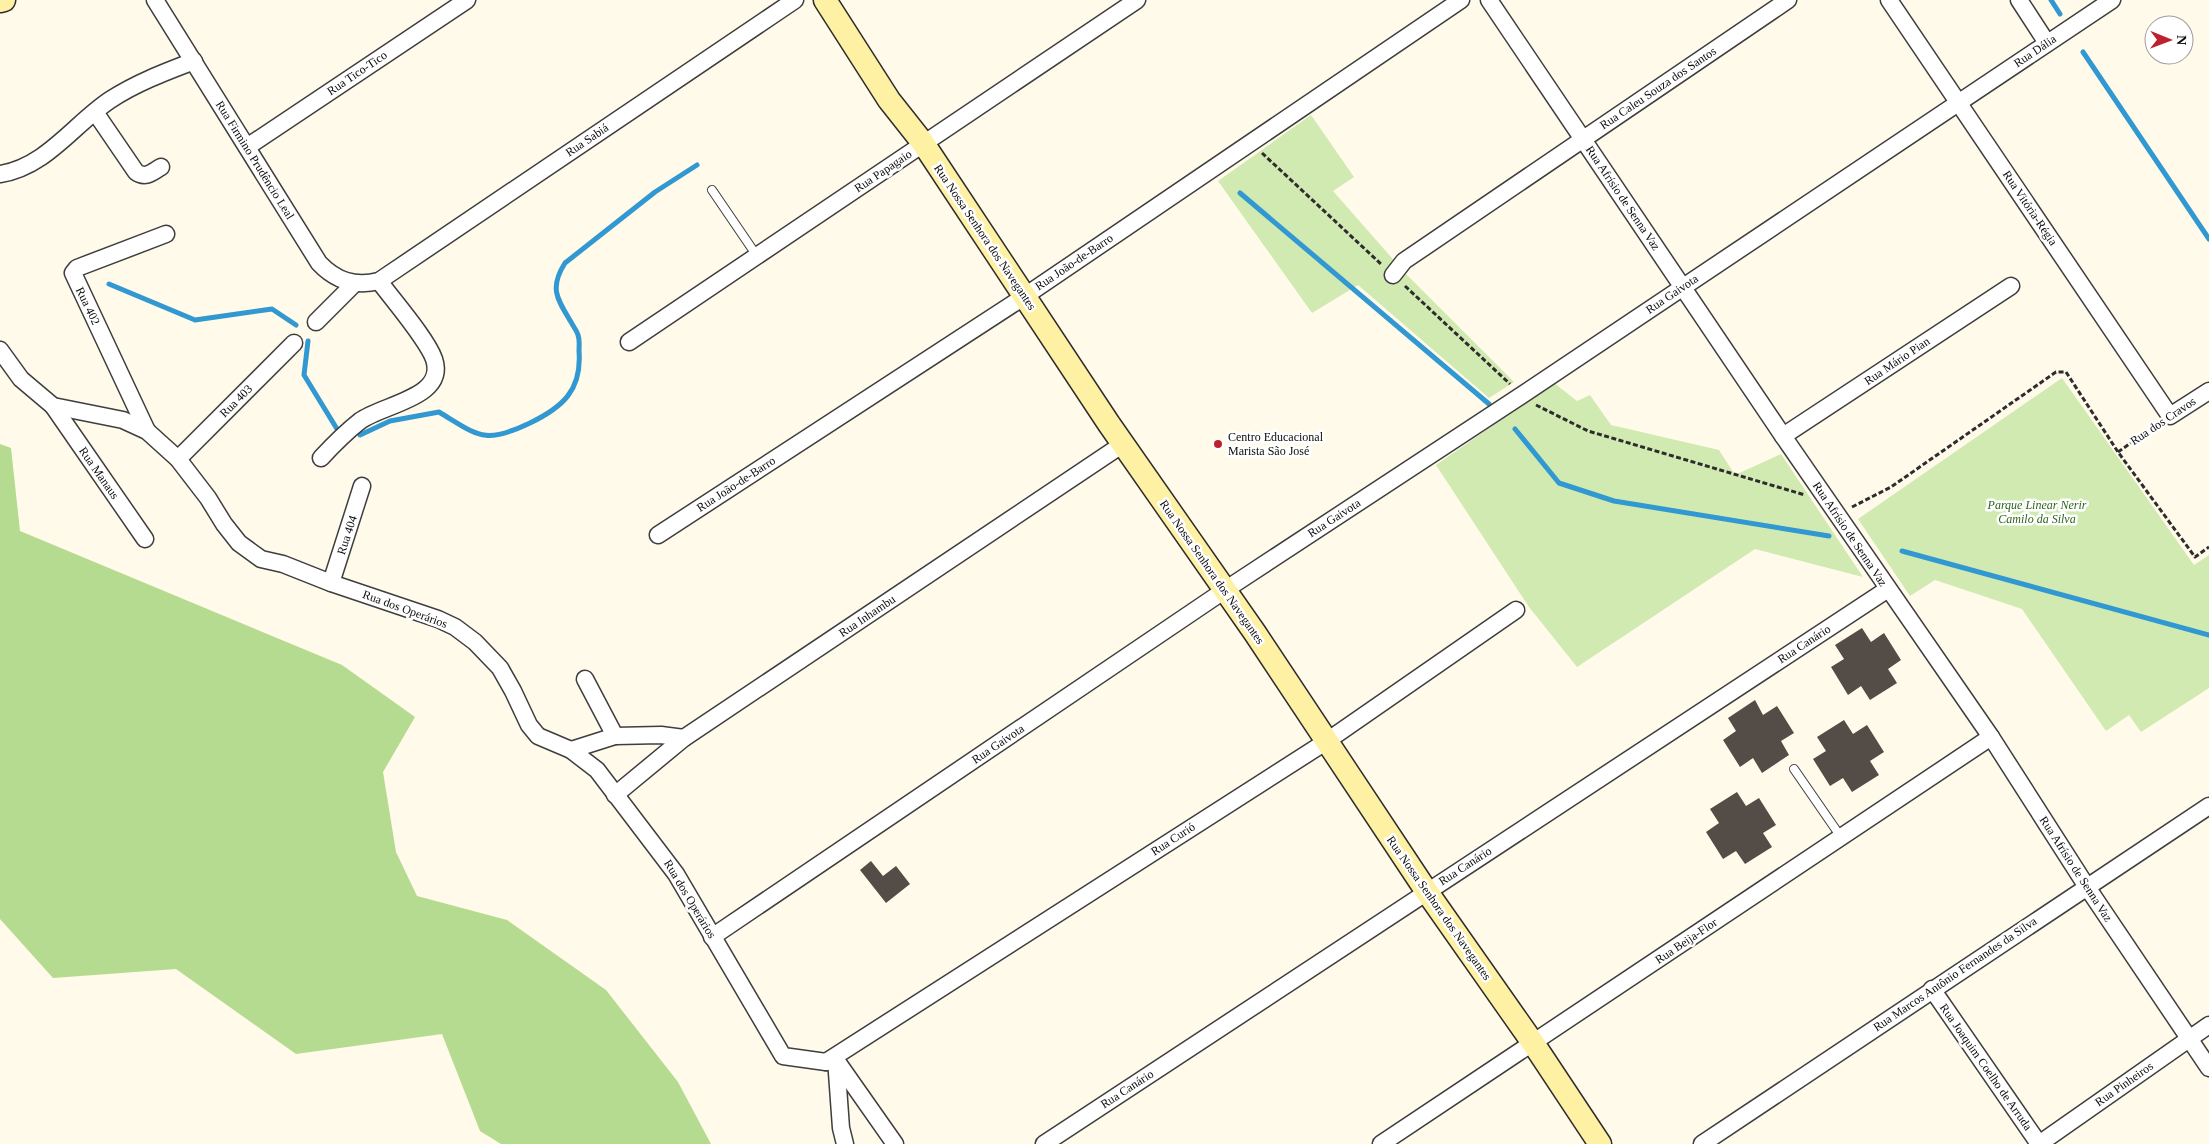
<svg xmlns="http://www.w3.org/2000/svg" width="2209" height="1144" font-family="Georgia,serif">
  <rect width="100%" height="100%" fill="#fffae9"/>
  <g fill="#d1eab2">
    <polygon points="1311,115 1354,177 1333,191 1406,274 1514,382 1489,398 1358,285 1312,313 1218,181"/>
    <polygon points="2062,378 2194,565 2209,555 2209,688 2141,732 2129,715 2106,731 2022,609 1935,580 1910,596 1858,519"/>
    <polygon points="1554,383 1577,401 1590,395 1611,425 1719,450 1735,475 1781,454 1863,577 1755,549 1577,667 1529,607 1436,465"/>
  </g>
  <polygon fill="#b5db91" points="0,444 11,448 20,531 342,665 415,717 383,772 396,852 417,896 507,920 606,990 678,1082 711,1144 501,1144 480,1131 442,1034 296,1054 176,969 53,978 0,919"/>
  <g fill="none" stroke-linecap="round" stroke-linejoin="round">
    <g stroke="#3198d1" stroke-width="5">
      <polyline points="2051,0 2060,14"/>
      <polyline points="2083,52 2209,239"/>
      <polyline points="1240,193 1489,404"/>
      <polyline points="109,284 195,320 272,309 296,325"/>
      <polyline points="308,341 304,375 337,429"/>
      <polyline points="1515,429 1559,483 1614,501 1829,536"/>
      <path d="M360 435 390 421 439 412C479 436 484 445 530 423 563 407 582 390 579 351 579 346 580 340 578 335 577 331 573 326 571 322 557 299 549 288 565 263L655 192 697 165"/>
      <polyline points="1902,551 2209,635"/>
    </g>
  </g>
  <g fill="#544c47">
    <polygon points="1862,628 1871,642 1884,633 1901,660 1888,669 1897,683 1870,700 1861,686 1848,695 1831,667 1844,659 1835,645"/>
    <polygon points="1755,700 1763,715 1777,706 1794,733 1781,741 1789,755 1762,773 1753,758 1740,767 1723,740 1736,731 1728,718"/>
    <polygon points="1844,720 1853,734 1867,725 1884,752 1870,761 1879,775 1852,792 1843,778 1830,786 1813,759 1826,751 1817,737"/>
    <polygon points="1737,792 1746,806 1759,798 1776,825 1763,833 1772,847 1745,864 1736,851 1723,859 1706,832 1719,823 1710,809"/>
    <polygon points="871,861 883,876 896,866 910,884 886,903 860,870"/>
  </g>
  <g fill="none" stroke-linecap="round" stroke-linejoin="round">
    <g stroke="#3e3e3e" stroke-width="10">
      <g id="lane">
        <polyline points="712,190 757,256"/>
        <polyline points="1794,769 1841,837"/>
      </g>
    </g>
    <g stroke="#3e3e3e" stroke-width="19">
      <g id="street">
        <path d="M155 0 319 263C336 281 355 287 379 281L795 0"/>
        <polyline points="1489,0 1783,436 1991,737 2087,887 2209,1068"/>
        <polyline points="1889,0 2170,416 2209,391"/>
        <polyline points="2019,0 2047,43"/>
        <path d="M95 112 136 172C146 179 152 172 161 167"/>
        <polyline points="247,147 467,0"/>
        <path d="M0 174C46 167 74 124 110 100 136 83 165 72 194 61"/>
        <polyline points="1393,275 1404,261 1788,0"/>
        <polyline points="316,322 354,284"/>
        <polyline points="629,342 1137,0"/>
        <polyline points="0,350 21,379 53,406 123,420 147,431 178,459 208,498 224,524 239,543 261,559 283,564 331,583 438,619 455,627 475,642 500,668 513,691 529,725 538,736 571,750 597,770 676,874 783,1056 826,1062 836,1059 841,1128 845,1144"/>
        <polyline points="53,406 145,539"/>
        <polyline points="147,431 73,273 77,268 166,234"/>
        <polyline points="1783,436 2011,286"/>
        <path d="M321 458C333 445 346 432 360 421 383 404 447 398 434 359 427 339 393 300 379 281"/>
        <polyline points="178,459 294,343"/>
        <polyline points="658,535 1025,296 1461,0"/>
        <polyline points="331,583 362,486"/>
        <polyline points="585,679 615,736"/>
        <polyline points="571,750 615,736 661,735 684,738"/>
        <polyline points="615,795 684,738 1123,444"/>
        <polyline points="712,937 1225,590 1522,395 2112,0"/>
        <polyline points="1932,989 2039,1144"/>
        <polyline points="836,1060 895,1144"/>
        <polyline points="826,1062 1327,741 1516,610"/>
        <polyline points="1044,1144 1888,589"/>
        <polyline points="1381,1144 1991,737"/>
        <polyline points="1702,1144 2209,806"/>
        <polyline points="2039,1144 2209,1025"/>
      </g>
    </g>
    <g stroke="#2d2d2d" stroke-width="25">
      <g id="secondary">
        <polyline points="825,0 889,100 923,143 1109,424 1255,633 1427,892 1533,1043 1600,1144"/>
        <polyline points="0,1 4,0"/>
      </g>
    </g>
    <g stroke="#2d2d2d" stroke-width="3" stroke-dasharray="5 2.5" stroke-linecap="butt">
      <polyline points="1262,153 1382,265"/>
      <polyline points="1405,286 1510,384"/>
      <polyline points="1536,405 1588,431 1805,495"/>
      <polyline points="2118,452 2156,425"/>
      <polyline points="1852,507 1891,487 2056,372 2066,372 2118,452 2195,557 2209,547"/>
    </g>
    <use href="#lane" stroke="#fff" stroke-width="8"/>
    <use href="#street" stroke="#fff" stroke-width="16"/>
    <use href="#secondary" stroke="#fff1a4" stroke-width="22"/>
  </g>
  <circle fill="#bf202e" stroke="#fff" stroke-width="2" cx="1218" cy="444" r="5"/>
  <g text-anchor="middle" stroke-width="5" stroke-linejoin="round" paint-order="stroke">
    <g font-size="12" fill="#0b0b0b" stroke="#fff">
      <text transform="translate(2035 51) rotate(-34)" y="4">Rua Dália</text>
      <text transform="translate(357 73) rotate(-34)" y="4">Rua Tico-Tico</text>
      <text transform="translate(1658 88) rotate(-34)" y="4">Rua Caleu Souza dos Santos</text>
      <text transform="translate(587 140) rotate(-34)" y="4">Rua Sabiá</text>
      <text transform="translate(255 160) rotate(58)" y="4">Rua Firmino Prudêncio Leal</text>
      <text transform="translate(883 171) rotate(-34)" y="4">Rua Papagaio</text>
      <text transform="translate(1623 198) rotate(56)" y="4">Rua Afrísio de Senna Vaz</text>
      <text transform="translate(2030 208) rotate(56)" y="4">Rua Vitória-Régia</text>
      <text transform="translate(985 237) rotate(56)" y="4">Rua Nossa Senhora dos Navegantes</text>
      <text transform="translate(1074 262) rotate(-34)" y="4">Rua João-de-Barro</text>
      <text transform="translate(1672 294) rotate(-34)" y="4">Rua Gaivota</text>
      <text transform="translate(88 306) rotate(64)" y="4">Rua 402</text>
      <text transform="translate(1897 361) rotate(-34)" y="4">Rua Mário Pian</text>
      <text transform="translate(236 401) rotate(-45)" y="4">Rua 403</text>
      <text transform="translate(2163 421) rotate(-34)" y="4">Rua dos Cravos</text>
      <text transform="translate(99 473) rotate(55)" y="4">Rua Manaus</text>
      <text transform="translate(736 484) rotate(-33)" y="4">Rua João-de-Barro</text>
      <text transform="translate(1334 518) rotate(-33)" y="4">Rua Gaivota</text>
      <text transform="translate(1850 534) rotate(56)" y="4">Rua Afrísio de Senna Vaz</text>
      <text transform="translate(347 535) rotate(-72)" y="4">Rua 404</text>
      <text transform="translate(1212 572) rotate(55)" y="4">Rua Nossa Senhora dos Navegantes</text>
      <text transform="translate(405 609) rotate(20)" y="4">Rua dos Operários</text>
      <text transform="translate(867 616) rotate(-34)" y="4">Rua Inhambu</text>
      <text transform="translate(1804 644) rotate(-33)" y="4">Rua Canário</text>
      <text transform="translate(998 744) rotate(-34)" y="4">Rua Gaivota</text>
      <text transform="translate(1173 839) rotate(-33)" y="4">Rua Curió</text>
      <text transform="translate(1465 866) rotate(-33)" y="4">Rua Canário</text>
      <text transform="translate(2076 869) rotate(57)" y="4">Rua Afrísio de Senna Vaz</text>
      <text transform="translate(690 899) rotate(59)" y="4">Rua dos Operários</text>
      <text transform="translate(1439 908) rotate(55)" y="4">Rua Nossa Senhora dos Navegantes</text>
      <text transform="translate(1686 941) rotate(-34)" y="4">Rua Beija-Flor</text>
      <text transform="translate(1955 974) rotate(-34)" y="4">Rua Marcos Antônio Fernandes da Silva</text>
      <text transform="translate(1986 1067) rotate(55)" y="4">Rua Joaquim Coelho de Arruda</text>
      <text transform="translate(2124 1084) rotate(-35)" y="4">Rua Pinheiros</text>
      <text transform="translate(1127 1089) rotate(-33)" y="4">Rua Canário</text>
    </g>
    <g font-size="12" fill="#0b0b0b" stroke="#fff" text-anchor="start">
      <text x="1228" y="441">Centro Educacional<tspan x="1228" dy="14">Marista São José</tspan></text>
    </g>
    <g font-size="12" font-style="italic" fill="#2d641a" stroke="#fff">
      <text x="2037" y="509">Parque Linear Nerir<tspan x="2037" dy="14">Camilo da Silva</tspan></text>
    </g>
  </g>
  <g transform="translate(2169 40) rotate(91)"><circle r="24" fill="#ffffff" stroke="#9d9d9d"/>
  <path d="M0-4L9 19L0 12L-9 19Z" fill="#bf202e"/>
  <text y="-8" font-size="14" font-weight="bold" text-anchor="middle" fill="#0b0b0b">N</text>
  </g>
</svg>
